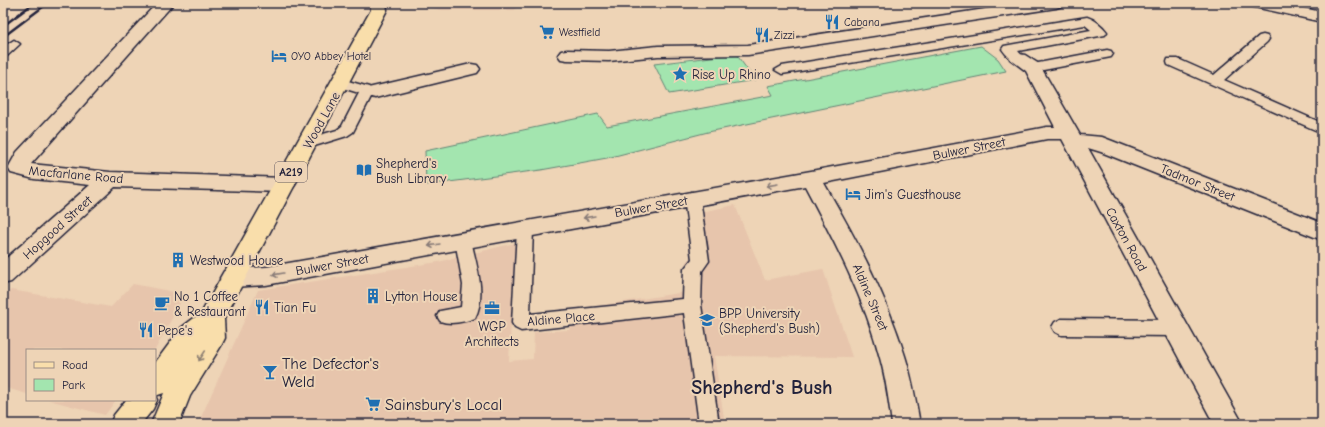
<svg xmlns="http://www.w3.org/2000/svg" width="1325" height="427" font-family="'Comic Neue',sans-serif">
  <rect width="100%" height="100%" fill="#eed4b6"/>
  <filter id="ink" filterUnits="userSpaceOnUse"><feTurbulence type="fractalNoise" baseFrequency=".025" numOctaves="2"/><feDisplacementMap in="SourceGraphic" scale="8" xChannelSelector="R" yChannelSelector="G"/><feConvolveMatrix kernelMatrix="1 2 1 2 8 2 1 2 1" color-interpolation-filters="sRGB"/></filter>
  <g filter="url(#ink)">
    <g fill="#e7c5ac">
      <polygon points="424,3 517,3 515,10 440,10 429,7"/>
      <polygon points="735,205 765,280 823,269 852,357 714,356 725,424 198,424 258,290 438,262 515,243 509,361 533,359 534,332 569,330 579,309 685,292 686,262 692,256 686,215"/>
      <polygon points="133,284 185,294 155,350 27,350 27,394 3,387 3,297 11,290 111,307"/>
      <polygon points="49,400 116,400 105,415"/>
    </g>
    <g fill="#a3e5af" stroke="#628475">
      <polygon points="981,46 998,59 1006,71 708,132 607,158 541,170 426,185 425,151 598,114 607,126 773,95 768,86"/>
      <polygon points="736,54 755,80 669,94 654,64"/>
    </g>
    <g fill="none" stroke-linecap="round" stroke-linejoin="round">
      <g stroke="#22223b" stroke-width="3">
        <g id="lane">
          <path d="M1087 17C1094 19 1103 26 1107 32L1105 35 1018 51 1025 59 1019 63C1012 61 1006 55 1002 49L1004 46 1091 30 1085 25 782 74 775 70 782 66Z"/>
          <polygon points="1263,35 1267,36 1269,39 1267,42 1224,80 1322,123 1322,133 1168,65 1167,62 1168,59 1178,59 1214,75 1259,36"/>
          <polygon points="14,40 20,44 7,56 3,57 3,47"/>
          <polygon points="1107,50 1111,51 1113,54 1111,57 1033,72 1026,68 1033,64"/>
          <polygon points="341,79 369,87 373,93 353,132 347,136 308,148 303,146 301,143 303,140 337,130 342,126 359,93 336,86 334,83 336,80"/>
          <polygon points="692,192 698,194 700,198 709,261 702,271 701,305 719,424 699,424 684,313 521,331 515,328 512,323 517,229 519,225 525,223 531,225 533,229 530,314 683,299 684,269 692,259 684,198 686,194"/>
          <path d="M463 234 469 236 471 240C476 264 487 295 475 318 465 322 450 325 440 321L437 316 440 311 461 307 463 285 455 240 457 236Z"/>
          <polygon points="1061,319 1176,320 1182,323 1185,328 1182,333 1176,336 1061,335 1055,332 1052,327 1055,322"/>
        </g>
      </g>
      <g stroke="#22223b" stroke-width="3">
        <g id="street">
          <polygon points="157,3 174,3 31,164 110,172 284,178 291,180 295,185 291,190 284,192 115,187 11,282 3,284 3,261 90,185 34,179 11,173 8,168 17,152"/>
          <polygon points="1024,3 1064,3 1062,6 1056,8 748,55 658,56 609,61 567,60 561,59 558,55 561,51 567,50 609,51 658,46 748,45"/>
          <polygon points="1248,3 1279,3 1322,12 1322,22 1250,6"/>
          <path d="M1019 54 1025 55 1039 64 1080 135 1102 137 1322 223V240L1101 152 1088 148 1243 424H1214L1062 139H1047L824 183C856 239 886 294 905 356 912 378 916 401 920 424H892C889 402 886 379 880 358 864 297 834 241 805 186L266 285 232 287 224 285 220 278 224 271 232 269 266 267 811 171 1047 127H1055L1026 71 1010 59 1013 55Z"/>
          <polygon points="471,64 477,65 480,69 477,73 375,98 368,96 366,92 368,88"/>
        </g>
      </g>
      <g stroke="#22223b" stroke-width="3">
        <g id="primary">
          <polygon points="370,3 386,3 387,10 224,319 225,338 221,346 190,396 179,424 151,424 164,393 155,396 155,363 181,328 202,312 371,10"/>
          <polygon points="155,396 157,400 153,409 141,424 110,424 114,415 126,400 155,400"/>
        </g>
      </g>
      <use href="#lane" fill="#eed4b6" fill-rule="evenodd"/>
      <use href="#street" fill="#eed4b6" fill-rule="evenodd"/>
      <use href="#primary" fill="#f9deab" fill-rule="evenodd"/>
      <g stroke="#22223b" stroke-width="2.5">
        <polyline points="3,26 34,3"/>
        <polyline points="3,37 48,3"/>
      </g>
    </g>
    <defs><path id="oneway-shaft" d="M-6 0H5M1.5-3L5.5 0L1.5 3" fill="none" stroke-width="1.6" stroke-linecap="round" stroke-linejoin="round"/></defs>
    <g stroke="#887b78">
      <use href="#oneway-shaft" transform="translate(772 185) rotate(170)"/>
      <use href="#oneway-shaft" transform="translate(589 217) rotate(170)"/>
      <use href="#oneway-shaft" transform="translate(434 245) rotate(170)"/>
      <use href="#oneway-shaft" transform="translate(278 274) rotate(170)"/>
    </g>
    <use stroke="#8e8073" href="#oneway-shaft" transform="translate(202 356) rotate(123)"/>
  </g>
  <defs>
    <g id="restaurant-bare" transform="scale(1.2)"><path d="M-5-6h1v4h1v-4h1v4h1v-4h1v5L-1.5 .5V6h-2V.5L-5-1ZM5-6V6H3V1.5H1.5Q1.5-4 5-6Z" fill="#1f6fb2" stroke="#eed4b6" stroke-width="2.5" paint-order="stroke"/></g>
    <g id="supermarket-bare" transform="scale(1.2)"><path d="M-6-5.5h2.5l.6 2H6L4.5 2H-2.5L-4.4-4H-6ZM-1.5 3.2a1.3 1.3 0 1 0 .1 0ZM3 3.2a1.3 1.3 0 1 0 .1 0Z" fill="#1f6fb2" stroke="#eed4b6" stroke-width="2.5" paint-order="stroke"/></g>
    <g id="hotel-bare" transform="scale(1.2)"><path d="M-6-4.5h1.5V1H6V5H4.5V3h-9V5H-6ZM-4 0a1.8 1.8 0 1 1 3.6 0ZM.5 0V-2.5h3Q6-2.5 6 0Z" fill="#1f6fb2" stroke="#eed4b6" stroke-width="2.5" paint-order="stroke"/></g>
    <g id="sight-bare" transform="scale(1.2)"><path d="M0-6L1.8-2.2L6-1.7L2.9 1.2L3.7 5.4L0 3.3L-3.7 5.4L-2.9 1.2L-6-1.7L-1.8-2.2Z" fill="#1f6fb2" stroke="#eed4b6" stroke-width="2.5" paint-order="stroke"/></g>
    <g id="library-bare" transform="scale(1.2)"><path d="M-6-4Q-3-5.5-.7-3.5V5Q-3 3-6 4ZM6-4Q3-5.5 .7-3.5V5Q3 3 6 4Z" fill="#1f6fb2" stroke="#eed4b6" stroke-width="2.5" paint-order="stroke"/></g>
    <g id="building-bare" transform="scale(1.2)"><path d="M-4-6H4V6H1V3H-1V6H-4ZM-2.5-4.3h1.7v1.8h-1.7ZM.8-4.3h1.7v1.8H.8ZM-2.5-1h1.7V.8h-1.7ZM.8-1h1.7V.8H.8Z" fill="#1f6fb2" stroke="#eed4b6" stroke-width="2.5" paint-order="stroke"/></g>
    <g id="cafe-bare" transform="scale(1.2)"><path d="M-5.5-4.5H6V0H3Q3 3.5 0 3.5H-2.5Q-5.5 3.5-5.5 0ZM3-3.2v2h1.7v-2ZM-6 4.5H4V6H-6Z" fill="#1f6fb2" stroke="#eed4b6" stroke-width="2.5" paint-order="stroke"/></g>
    <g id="office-bare" transform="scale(1.2)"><path d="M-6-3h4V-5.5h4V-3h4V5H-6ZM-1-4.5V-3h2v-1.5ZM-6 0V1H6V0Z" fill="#1f6fb2" stroke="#eed4b6" stroke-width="2.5" paint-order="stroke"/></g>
    <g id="university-bare" transform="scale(1.2)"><path d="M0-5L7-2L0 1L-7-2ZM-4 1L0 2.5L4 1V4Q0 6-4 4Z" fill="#1f6fb2" stroke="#eed4b6" stroke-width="2.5" paint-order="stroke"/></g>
    <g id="bar-bare" transform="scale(1.2)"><path d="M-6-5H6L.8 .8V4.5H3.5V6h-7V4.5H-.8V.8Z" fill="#1f6fb2" stroke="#eed4b6" stroke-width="2.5" paint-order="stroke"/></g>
  </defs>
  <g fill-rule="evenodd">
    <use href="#restaurant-bare" x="832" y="22"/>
    <use href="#supermarket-bare" x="547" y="32"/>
    <use href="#restaurant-bare" x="762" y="35"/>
    <use href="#hotel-bare" x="279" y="56"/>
    <use href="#sight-bare" x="680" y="74"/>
    <use href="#library-bare" x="364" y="170"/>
    <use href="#hotel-bare" x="853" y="194"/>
    <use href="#building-bare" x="178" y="260"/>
    <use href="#building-bare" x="373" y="296"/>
    <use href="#cafe-bare" x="162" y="303"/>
    <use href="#restaurant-bare" x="262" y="307"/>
    <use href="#office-bare" x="492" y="308"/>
    <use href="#university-bare" x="707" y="320"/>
    <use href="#restaurant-bare" x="146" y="330"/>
    <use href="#bar-bare" x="270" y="372"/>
    <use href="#supermarket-bare" x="373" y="404"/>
  </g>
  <g text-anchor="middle" stroke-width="4" stroke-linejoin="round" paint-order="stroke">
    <g font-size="11" fill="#22223b" stroke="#eed4b6" text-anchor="start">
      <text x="844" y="26">Cabana</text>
      <text x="559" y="36">Westfield</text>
      <text x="774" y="39">Zizzi</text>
      <text x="291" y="60">OYO Abbey Hotel</text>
    </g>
    <rect fill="#eed4b6" stroke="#5f5760" stroke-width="1" x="275" y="162" width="32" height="20" rx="3"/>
    <g font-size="12" font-weight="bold" fill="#22223b">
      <text x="291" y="176">A219</text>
    </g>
    <g font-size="13" fill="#22223b" stroke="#eed4b6" text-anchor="start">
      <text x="692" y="79">Rise Up Rhino</text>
      <text x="376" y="168">Shepherd's<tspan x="376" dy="15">Bush Library</tspan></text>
      <text x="865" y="199">Jim's Guesthouse</text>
      <text x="190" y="265">Westwood House</text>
      <text x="174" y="301">No 1 Coffee<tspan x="174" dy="15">&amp; Restaurant</tspan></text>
      <text x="385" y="301">Lytton House</text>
      <text x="274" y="312">Tian Fu</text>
      <text x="719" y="318">BPP University<tspan x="719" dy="15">(Shepherd's Bush)</tspan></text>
      <text x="492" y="331" text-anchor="middle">WGP<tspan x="492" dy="15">Architects</tspan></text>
      <text x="158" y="335">Pepe's</text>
    </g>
    <g font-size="13" fill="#22223b" stroke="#eed4b6">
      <text transform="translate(321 120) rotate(-61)" y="5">Wood Lane</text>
      <text transform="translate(969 148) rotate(-11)" y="5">Bulwer Street</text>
      <text transform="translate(76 174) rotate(5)" y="5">Macfarlane Road</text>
      <text transform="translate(1198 182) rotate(22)" y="5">Tadmor Street</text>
      <text transform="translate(651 206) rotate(-10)" y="5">Bulwer Street</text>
      <text transform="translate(57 227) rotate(-42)" y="5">Hopgood Street</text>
      <text transform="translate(1127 239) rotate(61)" y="5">Caxton Road</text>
      <text transform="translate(332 264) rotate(-10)" y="5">Bulwer Street</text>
      <text transform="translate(871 297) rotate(67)" y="5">Aldine Street</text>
      <text transform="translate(561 318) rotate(-5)" y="5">Aldine Place</text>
    </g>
    <g font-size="16" fill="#22223b" stroke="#eed4b6" text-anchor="start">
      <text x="282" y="369">The Defector's<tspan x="282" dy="18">Weld</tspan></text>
      <text x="385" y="410">Sainsbury's Local</text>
    </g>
    <g font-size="20" font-weight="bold" fill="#22223b" stroke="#eed4b6">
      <text x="762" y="394">Shepherd's Bush</text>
    </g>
  </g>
  <rect width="1325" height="427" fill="none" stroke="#eed4b6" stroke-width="16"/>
  <rect x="8" y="8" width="1309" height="411" fill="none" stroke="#22223b" stroke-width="1.5" filter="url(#ink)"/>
  <rect x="26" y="349" width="130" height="52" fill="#eed4b6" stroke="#9c8d85"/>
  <rect x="34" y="362" width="20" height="6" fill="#f9deab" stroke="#9c8d85"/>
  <text x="62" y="369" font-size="12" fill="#22223b">Road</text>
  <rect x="34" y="379" width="20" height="12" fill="#a3e5af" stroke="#9c8d85"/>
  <text x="62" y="389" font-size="12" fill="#22223b">Park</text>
</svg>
